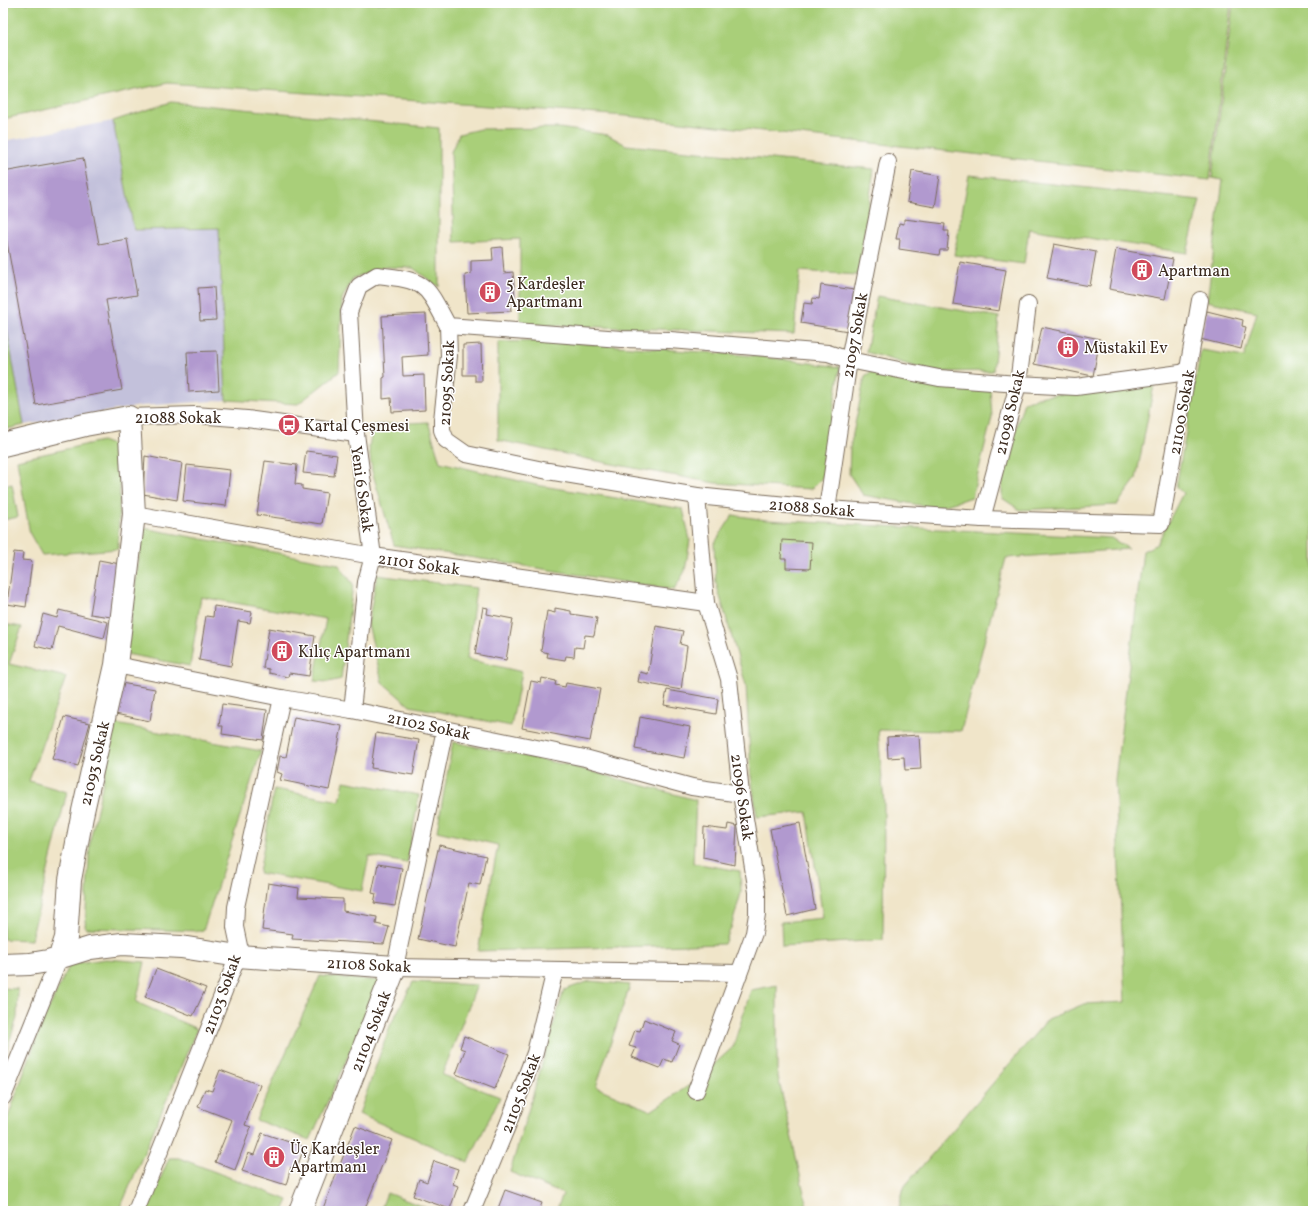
<svg xmlns="http://www.w3.org/2000/svg" width="1316" height="1214" font-family="Vollkorn,serif">
  <rect width="100%" height="100%" fill="#fff"/>
  <filter id="ink" filterUnits="userSpaceOnUse"><feTurbulence type="fractalNoise" baseFrequency=".025" numOctaves="2"/><feDisplacementMap in="SourceGraphic" scale="8" xChannelSelector="R" yChannelSelector="G"/><feConvolveMatrix kernelMatrix="1 2 1 2 8 2 1 2 1" color-interpolation-filters="sRGB"/></filter>
  <filter id="wash" filterUnits="userSpaceOnUse"><feTurbulence type="fractalNoise" baseFrequency=".012" numOctaves="4" result="noise"/><feDisplacementMap in="SourceGraphic" scale="16" xChannelSelector="R" yChannelSelector="G"/><feGaussianBlur stdDeviation="0.9" result="paint"/><feColorMatrix in="noise" values="0 0 0 0 0 0 0 0 0 0 0 0 0 0 0 0 0 1.4 0 .05"/><feComposite in="paint" operator="in"/></filter>
  <g filter="url(#wash)">
    <rect width="100%" height="100%" fill="#f0e5c9"/>
    <polygon fill="#c3c1db" points="113,121 134,230 219,228 226,400 141,406 24,425 3,308 3,141"/>
    <g fill="#a9cf79" stroke="#727c4c">
      <polygon points="3,3 1231,3 1210,180 626,116 167,83 3,119"/>
      <polygon points="1233,3 1313,3 1313,1211 898,1211 904,1187 1048,1019 1084,1004 1125,1002 1115,780 1143,551 1157,544 1183,493 1176,487 1201,350 1244,357 1257,312 1207,301 1223,180 1212,178"/>
      <polygon points="171,102 439,128 439,287 413,268 384,267 353,278 342,299 339,372 298,404 226,400 219,228 134,230 113,121"/>
      <polygon points="559,128 608,135 626,145 874,169 858,275 800,271 794,334 520,324 520,239 454,242 451,152 459,134 480,129"/>
      <polygon points="969,175 1200,200 1187,253 1029,229 1024,264 954,255"/>
      <polygon points="877,296 999,317 993,371 933,372 866,352"/>
      <polygon points="3,308 24,425 3,430"/>
      <polygon points="549,341 757,356 840,367 823,477 811,489 715,483 607,463 498,440 498,342"/>
      <polygon points="871,372 990,389 992,417 972,497 936,508 863,495 849,474 850,448 865,376"/>
      <polygon points="1154,385 1136,479 1117,505 1020,510 1002,498 1002,473 1024,402 1044,396"/>
      <polygon points="428,422 440,462 536,485 683,509 690,540 685,571 674,590 394,545 372,471 369,447 373,425"/>
      <polygon points="102,441 121,448 118,549 42,555 30,534 17,460"/>
      <polygon points="12,484 18,517 3,520 3,486"/>
      <polygon points="733,515 766,520 1111,538 1129,549 1006,558 961,731 878,730 884,804 883,940 782,946 781,922 823,918 807,812 757,817 751,775 746,685 716,583 714,544"/>
      <polygon points="143,528 338,564 353,584 341,679 328,682 314,681 326,619 201,597 190,666 126,654"/>
      <polygon points="377,575 476,588 467,659 522,672 511,726 410,706 382,682 368,624"/>
      <polygon points="3,624 22,627 9,664 66,677 29,781 67,792 31,940 3,939"/>
      <polygon points="116,724 261,751 203,931 85,928 90,841"/>
      <polygon points="453,742 567,765 696,800 693,863 740,871 741,893 731,928 724,944 478,951 498,845 437,831"/>
      <polygon points="344,781 419,795 407,863 369,856 362,891 259,873 274,789 340,801"/>
      <polygon points="106,959 145,962 136,1002 197,1029 119,1211 3,1211 3,1131 42,1023 70,964"/>
      <polygon points="320,976 382,981 310,1140 256,1120"/>
      <polygon points="590,981 630,985 596,1087 651,1111 697,1080 733,1047 751,990 777,985 777,1072 808,1211 556,1211 563,1194 510,1172 564,990"/>
      <polygon points="413,982 477,985 442,1075 500,1097 468,1162 359,1114 390,1026"/>
      <polygon points="3,988 18,989 17,1018 3,1061"/>
      <polygon points="169,1158 179,1158 288,1200 283,1211 147,1211"/>
      <polygon points="387,1193 434,1211 380,1211"/>
    </g>
    <g id="blocks">
      <g fill="#b199cf">
        <polygon points="83,158 99,244 127,239 137,295 106,300 122,390 36,405 3,220 3,172"/>
        <polygon points="912,171 940,176 935,207 907,202"/>
        <polygon points="904,219 945,224 944,231 949,231 947,250 940,250 939,255 899,249 900,239 896,239 899,223 904,224"/>
        <polygon points="1054,244 1096,252 1090,286 1047,278"/>
        <polygon points="502,247 504,273 513,272 515,299 510,300 511,311 467,313 465,275 471,274 471,261 493,260 492,248"/>
        <polygon points="1116,249 1173,259 1165,299 1109,289"/>
        <polygon points="960,262 1006,270 999,311 953,304"/>
        <polygon points="821,285 854,290 848,331 801,323 804,303 812,304 813,298 819,299"/>
        <polygon points="214,287 216,320 200,321 198,288"/>
        <polygon points="1207,311 1243,320 1242,326 1246,327 1241,349 1200,339"/>
        <polygon points="426,314 428,355 402,357 403,376 424,375 425,410 392,412 391,398 383,399 383,378 385,377 382,316"/>
        <polygon points="1042,327 1100,339 1093,376 1034,364"/>
        <polygon points="481,344 482,381 475,381 475,375 463,375 463,345"/>
        <polygon points="217,351 219,390 189,392 187,352"/>
        <polygon points="306,451 337,455 334,476 303,473"/>
        <polygon points="145,456 182,463 177,500 143,494"/>
        <polygon points="265,461 297,465 295,484 302,485 302,489 327,493 322,524 257,515"/>
        <polygon points="187,465 230,470 226,506 183,501"/>
        <polygon points="782,540 812,542 810,569 786,568 786,559 781,559"/>
        <polygon points="14,552 23,553 22,560 32,561 26,607 7,604"/>
        <polygon points="99,560 120,564 111,617 90,614"/>
        <polygon points="214,606 252,612 250,623 238,621 231,666 199,660 206,616 213,617"/>
        <polygon points="483,607 488,608 487,614 513,619 506,660 475,654"/>
        <polygon points="555,608 571,611 571,614 597,618 594,636 585,635 583,648 575,647 574,657 566,656 565,660 547,657 548,653 541,651 547,611 555,613"/>
        <polygon points="59,610 108,622 104,638 58,626 52,650 35,646 43,614 57,618"/>
        <polygon points="656,626 683,631 680,644 687,646 681,690 638,682 640,672 648,674"/>
        <polygon points="269,628 315,636 309,676 289,673 288,677 278,675 269,673 269,669 263,668"/>
        <polygon points="542,678 556,681 555,685 565,687 566,683 600,689 590,741 522,728 531,681 541,683"/>
        <polygon points="121,683 155,689 150,721 115,714"/>
        <polygon points="667,690 718,699 716,714 664,705"/>
        <polygon points="222,704 267,710 263,740 222,734 223,726 219,726"/>
        <polygon points="64,717 90,723 78,766 52,759"/>
        <polygon points="294,717 342,726 329,790 280,780 282,774 277,772 280,756 286,757"/>
        <polygon points="640,717 690,727 684,758 635,749"/>
        <polygon points="376,733 419,740 413,775 371,768"/>
        <polygon points="919,735 921,769 905,770 904,757 888,758 887,737"/>
        <polygon points="800,823 815,909 787,916 770,829"/>
        <polygon points="728,824 737,826 735,865 703,858 704,827 727,830"/>
        <polygon points="439,845 486,856 480,885 469,883 455,947 418,939"/>
        <polygon points="378,864 402,868 395,906 374,903 376,894 372,893"/>
        <polygon points="268,883 299,888 298,897 343,899 343,911 377,917 376,924 389,927 384,944 292,939 293,934 262,930"/>
        <polygon points="156,969 206,988 193,1016 145,997"/>
        <polygon points="644,1019 676,1032 672,1041 679,1044 672,1062 664,1059 660,1068 632,1057 636,1048 629,1046 635,1030 640,1031"/>
        <polygon points="464,1036 509,1054 495,1089 456,1074 465,1050 460,1048"/>
        <polygon points="220,1070 260,1085 245,1125 251,1127 235,1170 215,1162 232,1120 198,1107 205,1089 212,1091"/>
        <polygon points="355,1126 392,1140 364,1211 322,1211"/>
        <polygon points="262,1133 304,1147 297,1168 291,1167 286,1185 242,1171 248,1153 254,1155"/>
        <polygon points="434,1161 458,1169 453,1184 458,1186 450,1209 413,1196 419,1179 427,1182"/>
        <polygon points="505,1190 542,1203 539,1211 497,1211"/>
      </g>
    </g>
  </g>
  <g filter="url(#ink)">
    <use href="#blocks" fill-opacity="0" stroke="#7a6b5a" stroke-width="1"/>
    <g fill="none" stroke-linecap="round" stroke-linejoin="round">
      <g stroke="#7a6b5a" stroke-width="18">
        <g id="lane">
          <polyline points="448,326 449,356 442,420 442,430 446,440 466,454 548,471 697,496 827,509 982,519 1161,524 1200,300"/>
          <polyline points="129,417 195,415 247,419 356,434"/>
          <polyline points="827,509 849,360 888,162"/>
          <polyline points="134,514 373,556 706,603"/>
          <polyline points="982,519 1018,384 1028,304"/>
          <polyline points="116,665 282,698 352,710 585,758 692,787 741,794"/>
          <path d="M352 710 366 582 373 556 356 434 349 312 359 286 377 275C427 281 425 283 448 326L621 339 670 340 828 353 849 360 939 378 1018 384 1076 387 1188 372"/>
          <polyline points="445,729 395,967 739,973"/>
          <polyline points="696,1091 754,933 757,914 757,892 741,794 729,679 706,603 697,496"/>
          <polyline points="3,1097 60,956"/>
          <polyline points="136,1211 238,956 239,946 235,927 236,907 282,698"/>
          <polyline points="472,1211 508,1124 535,1053 555,970"/>
        </g>
      </g>
      <g stroke="#7a6b5a" stroke-width="24">
        <g id="street">
          <polyline points="3,445 85,425 129,417 134,514 116,665 83,811 70,880 66,938 60,956"/>
          <polyline points="3,965 30,964 48,961 90,948 122,944 181,947 238,956 395,967 300,1211"/>
        </g>
      </g>
      <use href="#lane" stroke="#fff" stroke-width="16"/>
      <use href="#street" stroke="#fff" stroke-width="22"/>
    </g>
  </g>
  <defs>
    <g id="building-disc" transform="scale(1.15)"><circle r="9.5" fill="#d1495b" stroke="#fff"/><path d="M-4-6H4V6H1V3H-1V6H-4ZM-2.5-4.3h1.7v1.8h-1.7ZM.8-4.3h1.7v1.8H.8ZM-2.5-1h1.7V.8h-1.7ZM.8-1h1.7V.8H.8Z" fill="#fff"/></g>
    <g id="bus-disc" transform="scale(1.15)"><circle r="9.5" fill="#d1495b" stroke="#fff"/><path d="M-5-6H5V4H4V6H2V4H-2V6H-4V4H-5ZM-3.5-4V0h7V-4ZM-3.5 1.2v1.5H-2V1.2ZM2 1.2v1.5H3.5V1.2Z" fill="#fff"/></g>
  </defs>
  <g fill-rule="evenodd">
    <use href="#building-disc" x="1142" y="270"/>
    <use href="#building-disc" x="490" y="292"/>
    <use href="#building-disc" x="1068" y="347"/>
    <use href="#bus-disc" x="289" y="425"/>
    <use href="#building-disc" x="282" y="651"/>
    <use href="#building-disc" x="274" y="1157"/>
  </g>
  <g text-anchor="middle" stroke-width="3" stroke-linejoin="round" paint-order="stroke">
    <g font-size="16" fill="#3b2a1e" stroke="#fff" text-anchor="start">
      <text x="1158" y="276">Apartman</text>
      <text x="506" y="289">5 Kardeşler<tspan x="506" dy="18">Apartmanı</tspan></text>
      <text x="1084" y="353">Müstakil Ev</text>
      <text x="304" y="431">Kartal Çeşmesi</text>
      <text x="298" y="657">Kılıç Apartmanı</text>
      <text x="290" y="1154">Üç Kardeşler<tspan x="290" dy="18">Apartmanı</tspan></text>
    </g>
    <g font-size="16" fill="#3b2a1e" stroke="#fff">
      <text transform="translate(854 335) rotate(-80)" y="6">21097 Sokak</text>
      <text transform="translate(446 383) rotate(-87)" y="6">21095 Sokak</text>
      <text transform="translate(1009 412) rotate(-77)" y="6">21098 Sokak</text>
      <text transform="translate(1181 412) rotate(-80)" y="6">21100 Sokak</text>
      <text x="178" y="423">21088 Sokak</text>
      <text transform="translate(363 489) rotate(82)" y="6">Yeni 6 Sokak</text>
      <text transform="translate(812 507) rotate(5)" y="6">21088 Sokak</text>
      <text transform="translate(419 563) rotate(8)" y="6">21101 Sokak</text>
      <text transform="translate(429 725) rotate(12)" y="6">21102 Sokak</text>
      <text transform="translate(94 763) rotate(-77)" y="6">21093 Sokak</text>
      <text transform="translate(743 797) rotate(82)" y="6">21096 Sokak</text>
      <text transform="translate(369 964) rotate(3)" y="6">21108 Sokak</text>
      <text transform="translate(221 994) rotate(-70)" y="6">21103 Sokak</text>
      <text transform="translate(370 1031) rotate(-69)" y="6">21104 Sokak</text>
      <text transform="translate(520 1093) rotate(-69)" y="6">21105 Sokak</text>
    </g>
  </g>
  <rect width="1316" height="1214" fill="none" stroke="#fff" stroke-width="16"/>
</svg>
